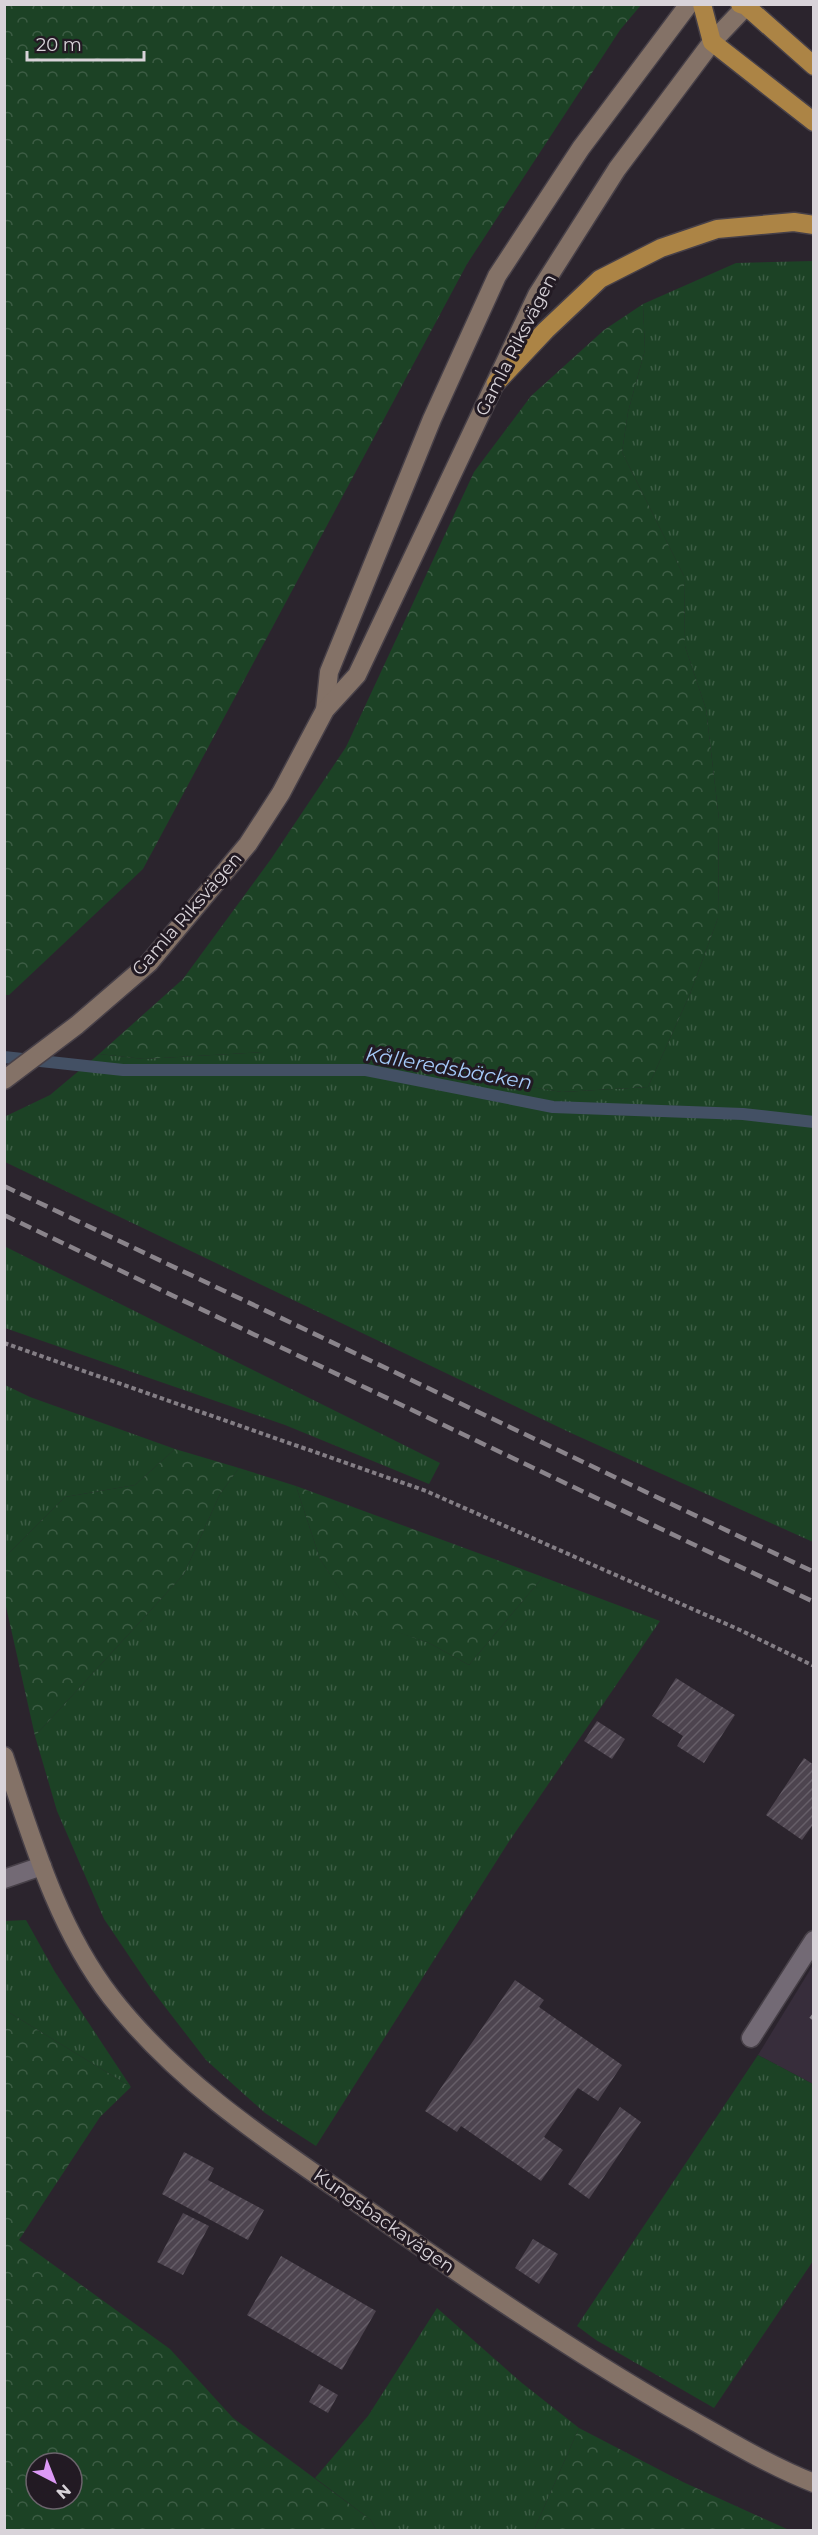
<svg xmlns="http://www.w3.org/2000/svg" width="818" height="2535" font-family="Montserrat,sans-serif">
  <defs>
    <pattern id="grass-tufts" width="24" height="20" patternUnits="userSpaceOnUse" patternTransform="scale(1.5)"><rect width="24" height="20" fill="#1c4225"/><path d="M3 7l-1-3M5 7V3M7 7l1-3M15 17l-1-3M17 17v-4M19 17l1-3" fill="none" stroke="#3c5c44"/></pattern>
    <pattern id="forest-crowns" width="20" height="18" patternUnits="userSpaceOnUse" patternTransform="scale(1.5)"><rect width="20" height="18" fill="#1c4225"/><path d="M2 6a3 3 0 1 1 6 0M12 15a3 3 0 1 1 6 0" fill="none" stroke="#3c5c44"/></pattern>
    <pattern id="building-hatch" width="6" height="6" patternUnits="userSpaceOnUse" patternTransform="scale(1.5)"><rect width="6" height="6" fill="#4d444f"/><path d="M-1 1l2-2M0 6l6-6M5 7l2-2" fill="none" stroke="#665e68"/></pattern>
  </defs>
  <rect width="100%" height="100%" fill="#2b242d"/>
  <polygon fill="#372d3b" points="813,1965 813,2084 758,2055"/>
  <g fill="url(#grass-tufts)">
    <polygon points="813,261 813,1542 571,1433 5,1162 4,1117 50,1095 99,1054 144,1059 264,1052 363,1052 462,1076 562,1092 648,1087 690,994 718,918 719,819 706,709 685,646 684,576 622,452 628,412 645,350 643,304 736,263"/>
    <polygon points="4,1246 440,1463 429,1484 285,1425 5,1328"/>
    <polygon points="5,1385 30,1397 175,1449 135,1485 65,1497 5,1557"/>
    <polygon points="239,1468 296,1486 320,1559 359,1618 429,1643 469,1665 543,1577 660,1621 508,1843 316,2146 265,2113 206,2060 152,1990 104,1919 57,1811 35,1736 184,1574 220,1494"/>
    <polygon points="26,1920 55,1972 131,2087 5,2010 4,1921"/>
    <polygon points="758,2055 813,2084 813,2261 714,2408 596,2340 577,2326"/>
    <polygon points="437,2308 522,2383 579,2428 534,2530 376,2530 371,2520 315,2478 368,2416"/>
  </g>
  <g fill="url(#forest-crowns)" fill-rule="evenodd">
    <polygon points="4,5 641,5 620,30 467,264 143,869 9,995 5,995"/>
    <polygon points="643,304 645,350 628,412 622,452 684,576 685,646 706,709 719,819 718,918 690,994 648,1087 562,1092 462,1076 363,1052 264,1052 144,1059 99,1054 183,979 271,859 346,747 474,472 531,396 604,330"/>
    <polygon points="175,1449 239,1468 220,1494 184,1574 35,1736 5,1602 5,1557 65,1497 135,1485"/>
    <polygon points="296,1486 543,1577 469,1665 429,1643 359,1619 320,1559"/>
    <path d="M5 2010 131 2087 100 2117 19 2240 170 2349 233 2418 371 2520 376 2530H5ZM36 2463H72V2499H36Z"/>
    <polygon points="579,2428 683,2482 789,2530 534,2530"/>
  </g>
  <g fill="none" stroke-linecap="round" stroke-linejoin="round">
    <polyline stroke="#435064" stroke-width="12" points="4,1057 123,1070 366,1070 553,1107 743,1114 814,1122"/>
  </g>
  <g fill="url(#building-hatch)">
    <polygon points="676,1678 735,1715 704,1763 677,1746 683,1736 652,1716"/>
    <polygon points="597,1721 625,1739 612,1759 584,1741"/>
    <polygon points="804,1758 814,1765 814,1823 802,1840 766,1815"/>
    <polygon points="515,1980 544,2000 539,2007 622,2065 598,2101 578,2088 544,2137 563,2150 541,2181 461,2126 457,2132 425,2111"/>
    <polygon points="620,2107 641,2122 589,2199 568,2184"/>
    <polygon points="184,2152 214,2168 208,2180 264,2210 248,2240 162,2194"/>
    <polygon points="183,2213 209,2226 183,2275 157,2262"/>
    <polygon points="533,2239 558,2254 539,2284 515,2268"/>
    <polygon points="281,2256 376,2311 342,2370 247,2315"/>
    <polygon points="319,2384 338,2395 328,2413 309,2402"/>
  </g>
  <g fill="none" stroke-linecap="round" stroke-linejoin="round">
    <g stroke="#474048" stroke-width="21">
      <polyline id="lane" points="751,2038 814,1940"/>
    </g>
    <g stroke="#474048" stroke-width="21">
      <polyline id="street" points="4,1879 42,1866"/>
    </g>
    <g stroke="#474048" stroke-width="21">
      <g id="secondary">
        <polyline points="325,710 329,672 432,419 497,276 581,148 689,4"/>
        <polyline points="4,1080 77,1025 149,963 248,844 281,793 325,710 357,675 537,295 617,169 712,42 748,4"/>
        <path d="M4 1756C32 1839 57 1927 111 1997 185 2092 288 2154 385 2222 482 2290 580 2356 683 2415 726 2439 768 2465 814 2483"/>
      </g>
    </g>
    <g stroke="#474048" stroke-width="21">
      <g id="highway">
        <polyline points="702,4 712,42 814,122"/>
        <polyline points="740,4 746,6 814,66"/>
        <polyline points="496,383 546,330 600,279 661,248 717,229 794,222 814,225"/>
      </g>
    </g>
    <g stroke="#847e85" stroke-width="4" stroke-dasharray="4.5 3" stroke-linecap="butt">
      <polyline points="4,1343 426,1491 740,1630 814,1666"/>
      <polyline points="811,2019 814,2015"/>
    </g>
    <use href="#lane" stroke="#736a75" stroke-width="18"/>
    <use href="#street" stroke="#736a75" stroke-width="18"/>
    <use href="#secondary" stroke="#847267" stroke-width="18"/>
    <use href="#highway" stroke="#ac8445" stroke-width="18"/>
    <g stroke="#8a848b" stroke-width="4.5" stroke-dasharray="12 6" stroke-linecap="butt">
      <polyline points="4,1186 814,1572"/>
      <polyline points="4,1215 814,1602"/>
    </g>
  </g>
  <g text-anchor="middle" stroke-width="6" stroke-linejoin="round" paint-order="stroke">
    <g font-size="18" fill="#d8d3d9" stroke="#221a23">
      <text transform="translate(516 345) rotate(-63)" y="6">Gamla Riksvägen</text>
      <text transform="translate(187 914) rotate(-49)" y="6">Gamla Riksvägen</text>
      <text transform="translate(384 2221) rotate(35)" y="6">Kungsbackavägen</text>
    </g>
    <g font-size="20" font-style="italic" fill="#a5caf9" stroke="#221a23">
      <text transform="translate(449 1068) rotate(10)" y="7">Kålleredsbäcken</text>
    </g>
  </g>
  <rect width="818" height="2535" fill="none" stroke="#d8d3d9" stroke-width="12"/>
  <g transform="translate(54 2481) rotate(138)"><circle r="28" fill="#221a23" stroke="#6b646c" stroke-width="1.5"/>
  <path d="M0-4.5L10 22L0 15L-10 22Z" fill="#dc99f5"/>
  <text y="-9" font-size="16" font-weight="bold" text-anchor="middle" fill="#d8d3d9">N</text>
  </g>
  <path d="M27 51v9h117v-9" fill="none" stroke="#d8d3d9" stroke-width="3"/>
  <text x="36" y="51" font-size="18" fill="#d8d3d9" stroke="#221a23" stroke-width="4.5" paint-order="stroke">20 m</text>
</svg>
